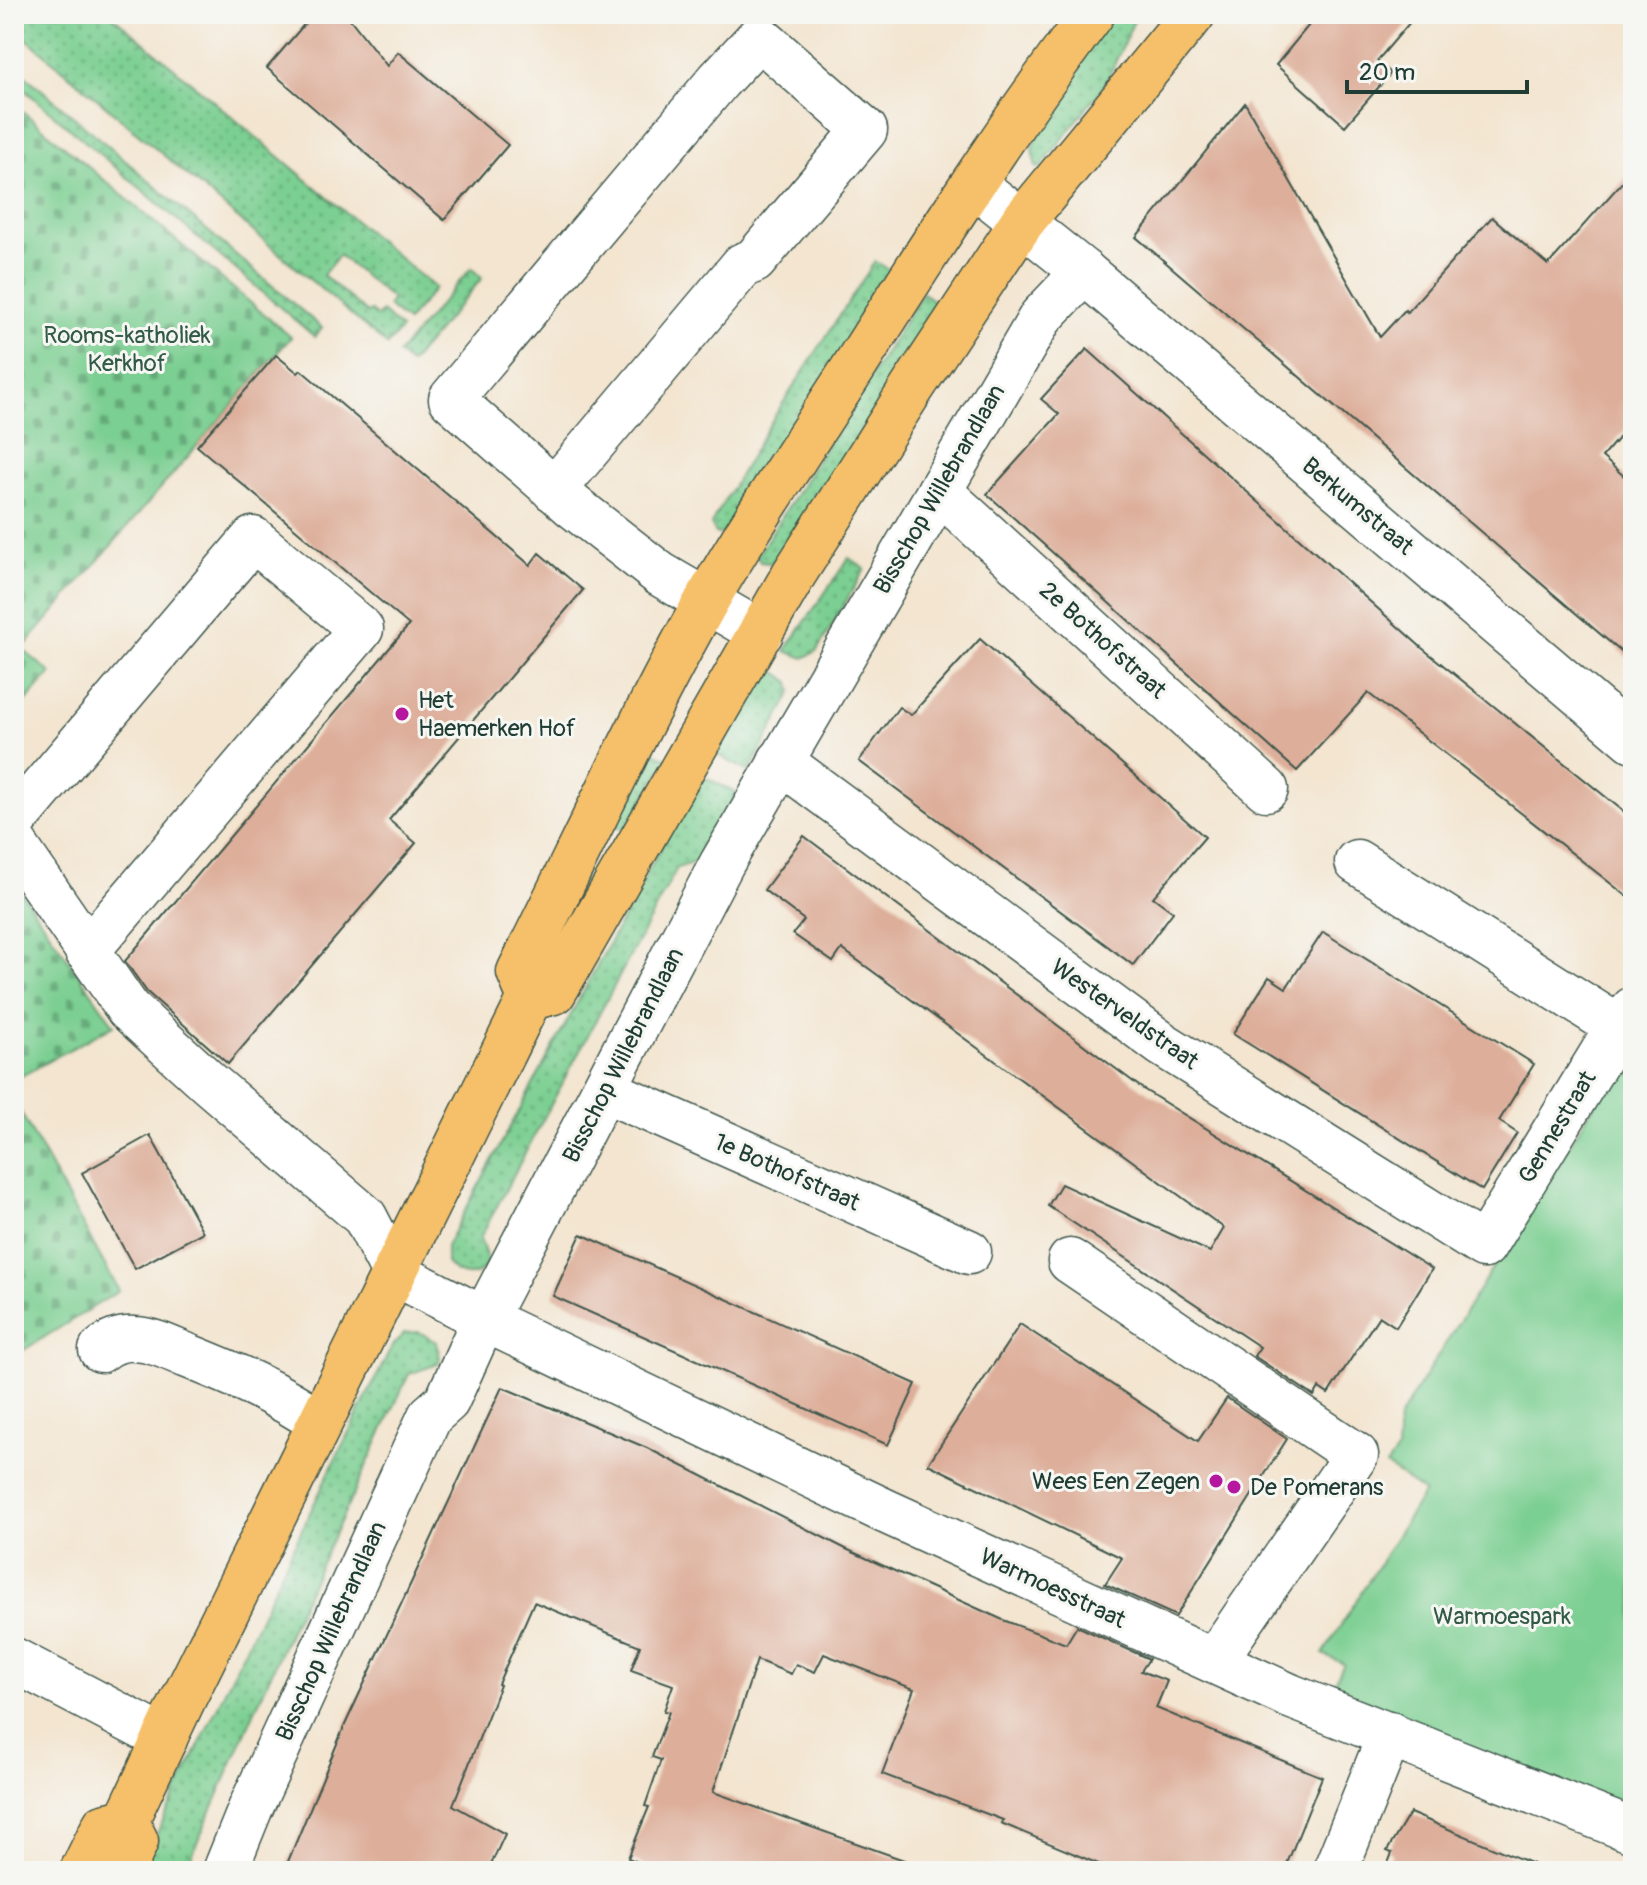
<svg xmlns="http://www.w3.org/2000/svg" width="1647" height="1885" font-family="Pangolin,sans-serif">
  <defs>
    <pattern id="grass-dots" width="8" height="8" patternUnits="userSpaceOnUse" patternTransform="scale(2)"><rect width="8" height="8" fill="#7bcf92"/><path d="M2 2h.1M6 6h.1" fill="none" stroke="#64a978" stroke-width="1.8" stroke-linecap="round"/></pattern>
    <pattern id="cemetery-stones" width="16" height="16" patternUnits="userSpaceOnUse" patternTransform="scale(2)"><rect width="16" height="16" fill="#7bcf92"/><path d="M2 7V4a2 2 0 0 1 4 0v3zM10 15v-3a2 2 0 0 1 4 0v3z" fill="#64a978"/></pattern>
  </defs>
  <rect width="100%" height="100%" fill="#f6f6f2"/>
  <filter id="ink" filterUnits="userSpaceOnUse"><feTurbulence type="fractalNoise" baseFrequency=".0125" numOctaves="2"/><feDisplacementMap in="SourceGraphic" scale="16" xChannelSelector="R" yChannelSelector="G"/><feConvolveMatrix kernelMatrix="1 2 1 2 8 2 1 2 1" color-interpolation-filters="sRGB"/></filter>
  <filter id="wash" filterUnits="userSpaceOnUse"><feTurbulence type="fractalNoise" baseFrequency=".006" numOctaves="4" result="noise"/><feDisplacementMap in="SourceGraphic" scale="32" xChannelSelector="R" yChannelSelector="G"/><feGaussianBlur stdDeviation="1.8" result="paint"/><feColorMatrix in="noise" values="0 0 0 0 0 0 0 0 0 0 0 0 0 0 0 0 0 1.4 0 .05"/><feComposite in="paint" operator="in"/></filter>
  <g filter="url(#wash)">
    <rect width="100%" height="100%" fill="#f3e5d0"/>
    <g fill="url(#grass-dots)" stroke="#4d8663" stroke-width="2">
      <polygon points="14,14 110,14 435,288 407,322 388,306 392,299 339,255 323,275 367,313 371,311 377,317 382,312 401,329 387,345 14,28"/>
      <polygon points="1112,14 1137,14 1106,83 1040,168 1036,167 1032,150 1038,125"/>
      <polygon points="14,66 322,328 315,337 14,81"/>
      <polygon points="875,261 894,273 724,534 716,534 711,524 774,417"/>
      <polygon points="471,268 482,278 410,364 398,354"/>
      <polygon points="923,293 942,307 783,552 770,563 760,562 757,556"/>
      <polygon points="849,558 865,569 817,651 804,658 785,651"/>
      <polygon points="772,669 790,682 792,692 749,772 712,752"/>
      <polygon points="650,750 668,759 625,830 619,828 615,822"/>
      <path d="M700 775 737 793 701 860 677 868 480 1238 488 1262C477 1281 459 1278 446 1263V1246Z"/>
      <polygon points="419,1332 437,1342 440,1359 438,1364 409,1374 291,1628 185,1871 139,1871 335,1460 391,1348 404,1333"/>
    </g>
    <g fill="url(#cemetery-stones)" stroke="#4d8663" stroke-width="2">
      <polygon points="14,104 291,337 22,649 51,673 14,716"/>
      <polygon points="14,882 114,1025 14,1080"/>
      <polygon points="14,1100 119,1291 14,1356"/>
    </g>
    <polygon fill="#7bcf92" stroke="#4d8663" stroke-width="2" points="1633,1043 1633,1819 1333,1686 1344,1664 1323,1654 1424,1492 1386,1466 1397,1451 1399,1418"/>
    <g id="blocks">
      <g fill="#ddae9a">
        <polygon points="313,14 346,14 387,66 398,52 508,145 444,220 267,68"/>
        <polygon points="1318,14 1417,14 1377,61 1391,73 1345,126 1276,65"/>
        <polygon points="1245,103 1380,337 1405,310 1407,312 1492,217 1548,265 1633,170 1633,421 1602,457 1633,484 1633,662 1136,237"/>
        <polygon points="1087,349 1422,648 1633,819 1633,901 1368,693 1297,771 987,494 1059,414 1041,399"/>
        <polygon points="276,355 298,373 301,370 530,565 539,553 583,590 389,820 416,843 228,1064 147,992 125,961 409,625 197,446"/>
        <polygon points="980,639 1205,837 1153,897 1173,912 1133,965 859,761 899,707 911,715"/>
        <polygon points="804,836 1143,1089 1432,1269 1396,1327 1379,1316 1328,1394 1319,1388 1314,1396 1254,1356 1260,1347 1048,1206 1061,1184 1210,1252 1224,1228 842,949 833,962 793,934 804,920 764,890"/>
        <polygon points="1323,932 1534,1064 1499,1121 1517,1133 1482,1190 1233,1034 1269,977 1286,988"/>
        <polygon points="150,1135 203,1232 135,1269 82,1173"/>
        <polygon points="581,1234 916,1384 888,1445 553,1296"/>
        <polygon points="1020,1324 1198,1441 1227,1398 1287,1439 1176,1616 1105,1584 1122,1558 928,1464"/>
        <polygon points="502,1387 647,1448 846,1549 1003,1620 1066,1644 1077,1626 1149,1659 1141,1671 1167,1681 1156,1708 1322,1777 1284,1871 1115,1871 1001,1823 1003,1820 882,1774 914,1689 824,1654 815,1672 796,1664 791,1674 757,1660 713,1792 915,1864 914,1871 660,1871 628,1858 649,1807 645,1806 661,1760 652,1757 669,1712 664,1711 673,1685 631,1670 640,1646 534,1602 498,1684 500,1685 453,1805 505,1834 488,1871 284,1871 344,1727"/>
        <polygon points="1410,1813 1547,1870 1547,1871 1385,1871 1392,1853 1387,1851"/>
      </g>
    </g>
  </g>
  <g filter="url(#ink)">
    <use href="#blocks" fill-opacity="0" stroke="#3f564b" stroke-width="2"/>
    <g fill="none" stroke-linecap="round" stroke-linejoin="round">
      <g stroke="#3f564b" stroke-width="47">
        <g id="minor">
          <polyline points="974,184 1084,272 1633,740"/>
          <polyline points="554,490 743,265 754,261 865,130 759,37 719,80 451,399 573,506 660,574 761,633"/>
          <polyline points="939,491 1266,789"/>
          <polyline points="780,761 1162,1044 1484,1246 1618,1027 1633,1009"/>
          <polyline points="14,821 253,539 361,629 87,951"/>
          <polyline points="14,843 128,1009 209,1083 365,1217 394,1273 484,1319 885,1511 1290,1696 1633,1831"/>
          <polyline points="1357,862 1618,1027"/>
          <polyline points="605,1090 969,1252"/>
          <polyline points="1070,1261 1356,1455 1214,1661"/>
          <path d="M101 1350C111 1342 122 1338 135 1339 154 1340 171 1349 188 1356 238 1376 275 1392 320 1422"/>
          <polyline points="14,1660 165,1739"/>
          <polyline points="225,1871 251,1807 430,1416 447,1401 484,1319 722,863 1041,317 1084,272"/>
          <polyline points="1335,1871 1390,1734"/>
        </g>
      </g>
      <g stroke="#3f564b" stroke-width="47">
        <g id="major">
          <polyline points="530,998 554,992 794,574 912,388 1022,222 1193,14"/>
          <path d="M530 998 519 972C581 848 639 721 707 600 751 523 801 449 849 375 927 252 1005 130 1092 14"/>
          <polyline points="126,1821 183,1700 530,998"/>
          <polyline points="82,1871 104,1826 126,1821"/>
          <polyline points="123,1871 136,1841 126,1821"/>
        </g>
      </g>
      <use href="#minor" stroke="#fff" stroke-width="44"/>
      <use href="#major" stroke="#f6c06b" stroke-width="44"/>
    </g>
  </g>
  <g fill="#b5179e" stroke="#f6f6f2" stroke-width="3">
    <circle cx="402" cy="714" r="8"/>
    <circle cx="1216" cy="1481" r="8"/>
    <circle cx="1234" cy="1487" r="8"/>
  </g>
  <g text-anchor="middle" stroke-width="6" stroke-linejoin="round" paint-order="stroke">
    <g font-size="24" fill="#315a47" stroke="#f6f6f2">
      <text x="127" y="343">Rooms-katholiek<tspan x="127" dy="28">Kerkhof</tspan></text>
      <text x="1502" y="1624">Warmoespark</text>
    </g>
    <g font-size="24" fill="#1f3d34" stroke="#f6f6f2">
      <text transform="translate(939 489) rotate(-60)" y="8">Bisschop Willebrandlaan</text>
      <text transform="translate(1358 506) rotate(40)" y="8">Berkumstraat</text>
      <text transform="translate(1103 640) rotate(42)" y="8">2e Bothofstraat</text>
      <text transform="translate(1125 1014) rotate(35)" y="8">Westerveldstraat</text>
      <text transform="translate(623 1055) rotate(-63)" y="8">Bisschop Willebrandlaan</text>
      <text transform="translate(1557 1127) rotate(-59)" y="8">Gennestraat</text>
      <text transform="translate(787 1172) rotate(24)" y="8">1e Bothofstraat</text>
      <text transform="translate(1053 1588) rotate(25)" y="8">Warmoesstraat</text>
      <text transform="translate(331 1631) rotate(-66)" y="8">Bisschop Willebrandlaan</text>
    </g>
    <g font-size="24" fill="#1f3d34" stroke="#f6f6f2" text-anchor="start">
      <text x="418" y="708">Het<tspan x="418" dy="28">Haemerken Hof</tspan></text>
      <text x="1200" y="1489" text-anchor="end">Wees Een Zegen</text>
      <text x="1250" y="1495">De Pomerans</text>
    </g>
  </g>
  <rect width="1647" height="1885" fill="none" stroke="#f6f6f2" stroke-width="48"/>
  <path d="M1347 80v12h180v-12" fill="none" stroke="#1f3d34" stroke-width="4"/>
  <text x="1359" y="80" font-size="24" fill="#1f3d34" stroke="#f6f6f2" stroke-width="6" paint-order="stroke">20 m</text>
</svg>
